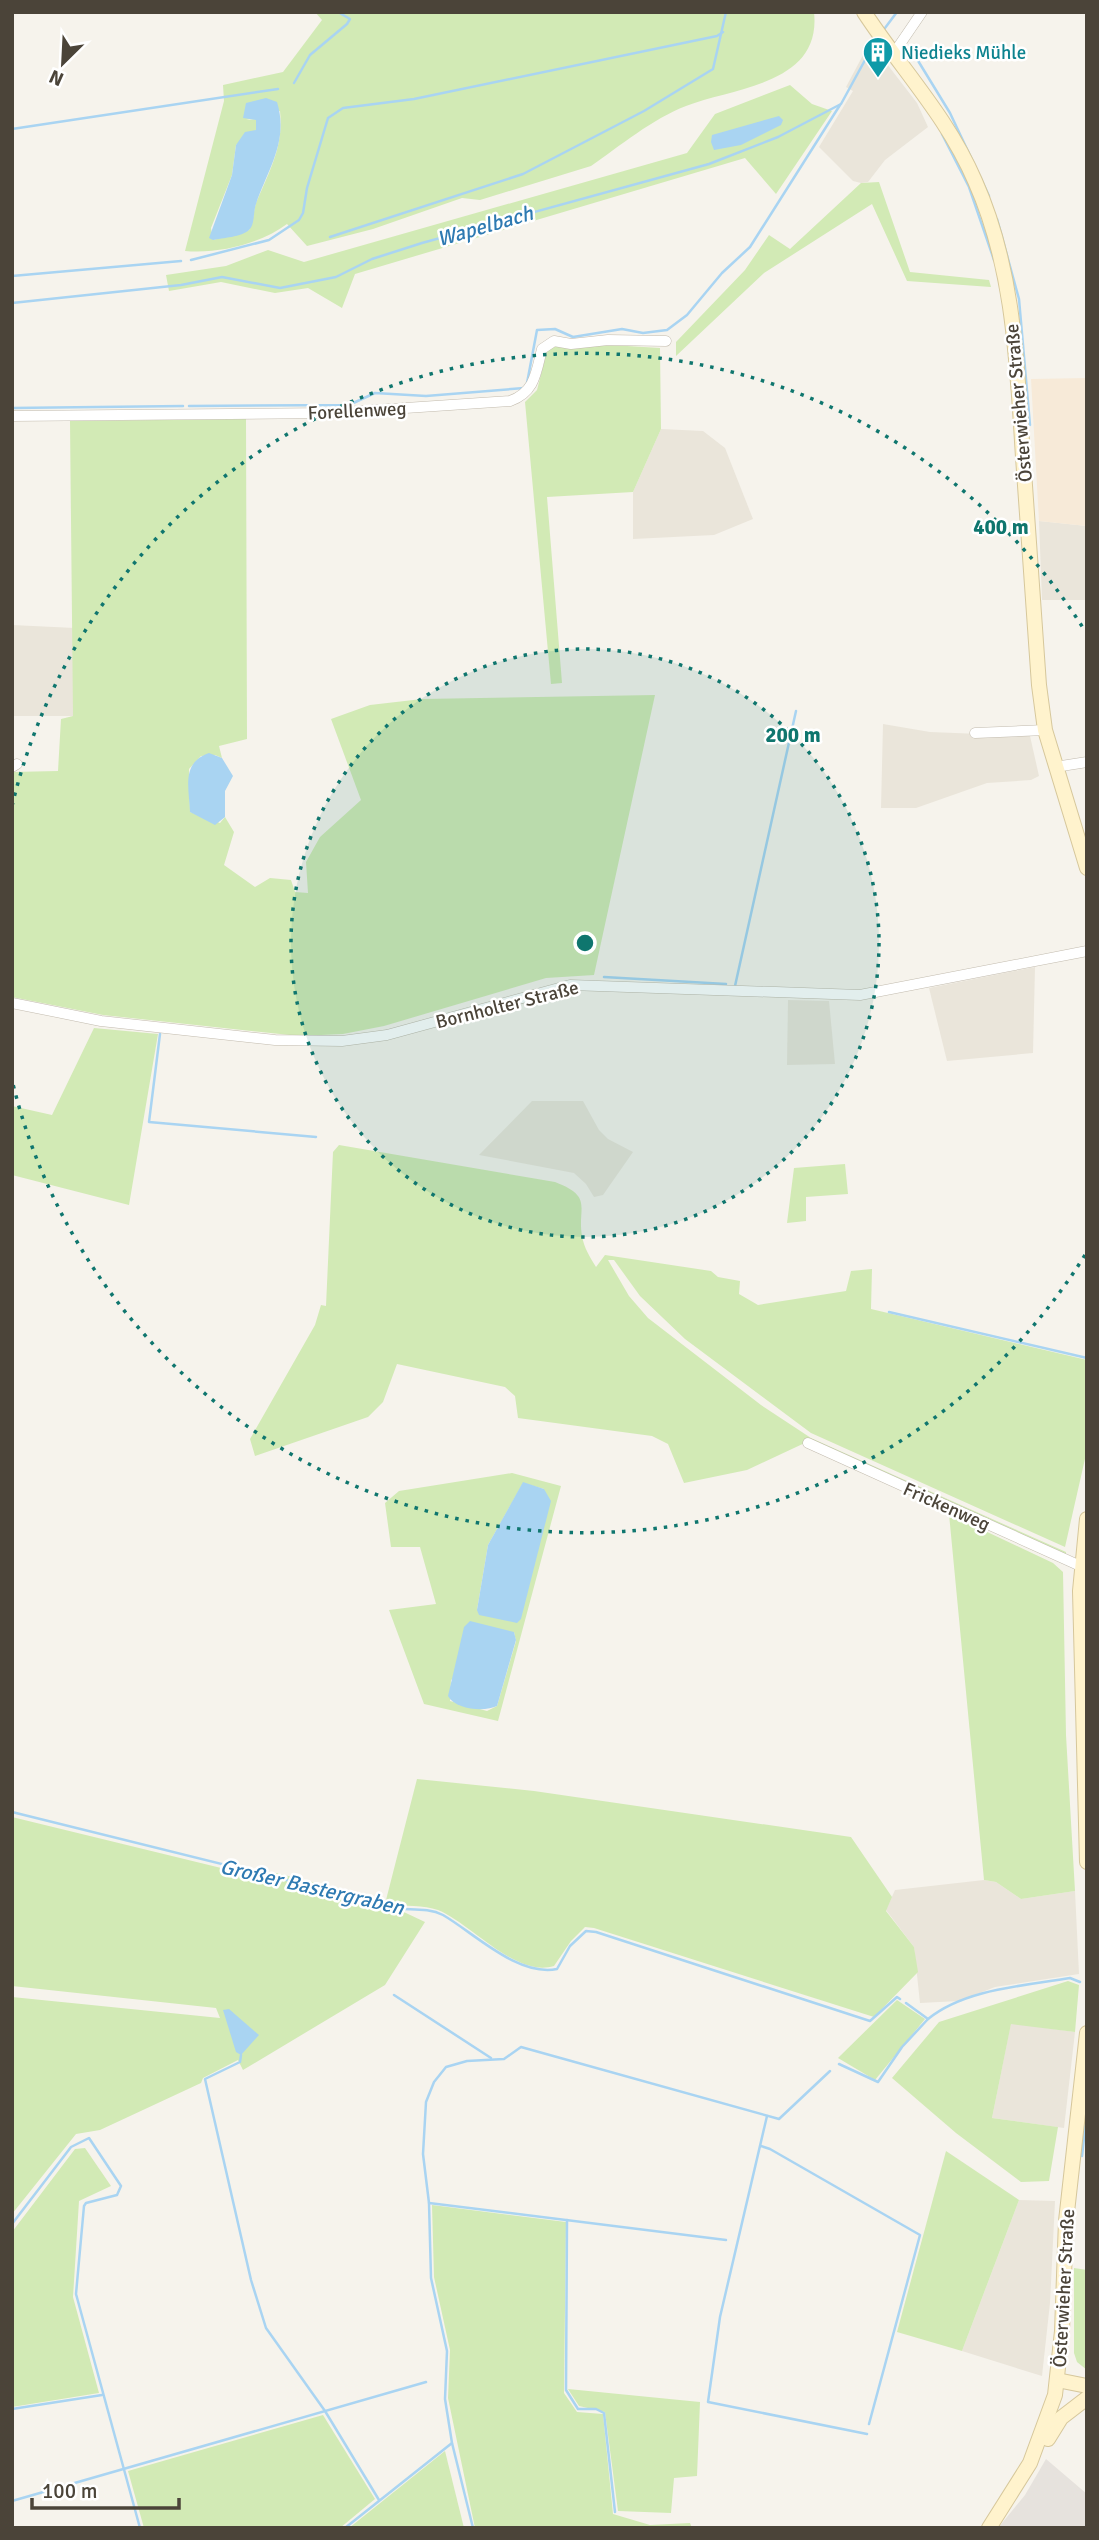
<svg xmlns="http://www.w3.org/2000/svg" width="1099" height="2540" font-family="Signika,sans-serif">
  <rect width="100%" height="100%" fill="#f6f3ec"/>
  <g fill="#eae5da">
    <polygon points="870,42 917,103 928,127 885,160 868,182 861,183 853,181 819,147 853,91 846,87"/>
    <polygon points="661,429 703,431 725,448 753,519 714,535 633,539 633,492"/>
    <polygon points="1039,521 1087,526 1087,600 1042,600"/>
    <polygon points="12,625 75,628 73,716 12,716"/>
    <polygon points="883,724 930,732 1030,736 1039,776 1031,780 987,783 916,808 881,808"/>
    <polygon points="1035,967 1033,1053 947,1061 929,988"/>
    <polygon points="788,1000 829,1001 835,1064 787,1065"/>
    <polygon points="532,1101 583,1101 599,1130 608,1139 633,1152 603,1195 594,1197 586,1184 574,1173 479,1155"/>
    <polygon points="984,1880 996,1882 1021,1899 1075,1891 1079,1974 995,1987 959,2001 920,2003 914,1947 886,1910 895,1890"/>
    <polygon points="1011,2023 1075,2032 1064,2128 992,2118"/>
    <polygon points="1019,2200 1055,2201 1050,2303 1042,2376 962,2351"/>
  </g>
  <polygon fill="#f7ead8" points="1087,378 1087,526 1039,521 1031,379"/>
  <polygon fill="#e6e2dd" points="1046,2459 1087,2494 1087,2528 998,2528 1025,2495"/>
  <g fill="#d2eab5" fill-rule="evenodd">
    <path d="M315 12H814C822 85 734 87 686 106 652 119 620 146 591 166L480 200 462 198 373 229 307 246 287 224C260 244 219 254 185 251L224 101 223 85 283 72 322 20ZM280 111C284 146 269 172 256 203 253 212 254 221 249 230L213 240 211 228 232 175 236 145 256 130V119L246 120Z"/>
    <polygon points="790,85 812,104 832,111 776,194 745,158 355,274 342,308 308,288 275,293 221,282 169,291 166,275 226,266 268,250 304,262 687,153 715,114"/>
    <polygon points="879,182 910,272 989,280 991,287 907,281 872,204 764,273 676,356 676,342 745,270 769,235 790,249 861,183"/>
    <polygon points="611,345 660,348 661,429 633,492 547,497 562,683 551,684 525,402 537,390 547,351 554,346"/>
    <polygon points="246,419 247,739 219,746 222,758 215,755 201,756 189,769 190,812 220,823 225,817 234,832 224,865 255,887 270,878 291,880 295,892 308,893 306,862 320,837 361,800 331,719 370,705 422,699 655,695 594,975 546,978 384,1026 343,1034 299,1036 103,1015 12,997 12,772 58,771 61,719 73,716 70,421"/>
    <polygon points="94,1028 158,1034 129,1205 12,1175 12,1106 52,1115"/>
    <path d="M339 1145 555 1182C594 1197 577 1207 582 1236 584 1248 590 1257 596 1267L605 1255 711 1271 718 1277 740 1281 739 1294 758 1305 846 1291 851 1271 872 1269 871 1309 1087 1360V1450L1065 1547 811 1433 685 1339 640 1296 614 1260H608L629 1296 648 1318 761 1405 811 1438 1066 1552V1557L809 1441 747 1470 684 1483 668 1444 652 1436 518 1418 515 1396 505 1387 397 1364 383 1402 368 1417 255 1456 250 1439 315 1325 321 1305 326 1306 333 1152Z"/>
    <polygon points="845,1164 848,1194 806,1197 806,1221 787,1223 794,1168"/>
    <path d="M512 1473 561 1486 498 1721 424 1704 389 1610 436 1604 420 1547H391L385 1503 399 1491ZM523 1483 544 1489 477 1610 488 1545ZM514 1632 516 1641 497 1706 487 1711 450 1701 451 1680Z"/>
    <polygon points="949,1514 1053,1563 1063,1572 1066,1735 1075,1891 1021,1899 996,1882 984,1880"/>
    <path d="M417 1779 534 1791 851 1837 892 1897 886 1911 914 1947 918 1972 874 2017 594 1928 585 1927 571 1941 554 1966C516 1978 472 1924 438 1910 424 1905 404 1906 389 1905L425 1922 385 1985 243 2070 238 2060 203 2078 201 2083 100 2130 76 2134 12 2214V1997L220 2018 216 2008 12 1986V1817L270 1880 272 1872 386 1900Z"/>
    <polygon points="1068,1981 1079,1985 1075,2032 1011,2024 992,2118 1058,2127 1049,2181 1021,2182 956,2133 892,2078 939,2022"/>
    <polygon points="897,2000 925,2019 875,2080 838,2058"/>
    <polygon points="85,2148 111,2186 79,2201 73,2297 99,2393 12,2407 12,2232 75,2149"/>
    <polygon points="946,2151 1019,2200 962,2351 897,2332"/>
    <polygon points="432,2205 566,2222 564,2393 577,2412 603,2414 613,2514 650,2525 690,2523 692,2528 475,2528 448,2398 450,2350 434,2277"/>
    <polygon points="1074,2268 1087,2270 1087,2370 1077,2362 1074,2353"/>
    <polygon points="568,2389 700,2402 697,2476 674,2478 671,2513 618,2511 605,2412 579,2406"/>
    <polygon points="323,2415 375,2499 340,2528 144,2528 128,2471"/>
    <polygon points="445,2451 464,2528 349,2528"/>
  </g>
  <g fill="#a9d4f2">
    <path d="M266 98 277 102C289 141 268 169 256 204 253 212 255 225 249 230 242 237 222 238 213 240L209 238 232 175 236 145 245 132 256 130V120L243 118 246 103Z"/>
    <polygon points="779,116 783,120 781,125 741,145 714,150 711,142 712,135"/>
    <path d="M209 753 222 758 233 776 225 791V817L215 825 190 812C189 787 181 763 209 753Z"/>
    <polygon points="523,1482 544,1489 551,1501 521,1619 517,1623 479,1615 477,1610 488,1545"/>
    <path d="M470 1621 514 1632 516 1640 497 1706C485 1712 456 1710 448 1696L464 1627Z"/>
    <polygon points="229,2009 259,2035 241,2055 236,2052 223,2010"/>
  </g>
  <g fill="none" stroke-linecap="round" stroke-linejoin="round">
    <g stroke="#a9d4f2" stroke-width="2.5">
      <polyline points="882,32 897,12"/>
      <polyline points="909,46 950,113 989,196"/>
      <polyline points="294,83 310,55 347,24 350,19 338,12"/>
      <polyline points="12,129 278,89"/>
      <polyline points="942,134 969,187 994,260"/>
      <polyline points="997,219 1019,299 1030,425"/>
      <polyline points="330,237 523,174 644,111 713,69 726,12"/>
      <polyline points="191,260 269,240 299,220 303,213 307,188 328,118 343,108 414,99 717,36 723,32"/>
      <polyline points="12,276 181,261"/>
      <polyline points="12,303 181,285 222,277 280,288 336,277 372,259 422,243 709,164 778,137 841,104 876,40"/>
      <polyline points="527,383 537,330 555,329 573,337 622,329 643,333 667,330 687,315 722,273 750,247 840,105"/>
      <polyline points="189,406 349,405 375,393 426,396 524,388"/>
      <polyline points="12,408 183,406"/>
      <polyline points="604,977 726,984"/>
      <polyline points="735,986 796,711"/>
      <polyline points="160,1034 149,1122 316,1137"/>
      <polyline points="889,1312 1087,1358"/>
      <path d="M12 1812 375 1902C395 1915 422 1904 443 1915 474 1933 518 1977 557 1969L570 1946 586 1931 596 1932 870 2021 897 1997 900 1999"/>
      <polyline points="394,1995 491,2058"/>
      <path d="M906 2003 928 2019C965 1989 1023 1986 1070 1978L1080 1982"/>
      <polyline points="241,2055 240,2062 205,2079 251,2280 266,2328 325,2411 379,2500"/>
      <polyline points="839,2064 878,2082 902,2047 928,2019"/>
      <polyline points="767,2116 720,2317 708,2402 867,2434"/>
      <polyline points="761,2146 770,2149 920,2235 869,2424"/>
      <polyline points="1082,2156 1087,2111"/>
      <polyline points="429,2203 726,2240"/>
      <polyline points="567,2220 566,2390 578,2409 596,2409 604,2413 615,2512"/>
      <polyline points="12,2224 71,2147 89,2138 121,2186 117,2195 86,2203 84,2206 76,2294 140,2528"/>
      <polyline points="12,2409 102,2395"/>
      <polyline points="12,2501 426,2382"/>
      <polyline points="345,2528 452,2443"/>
      <polyline points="473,2528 452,2443 445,2399 447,2351 431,2278 429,2203 423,2154 426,2102 434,2082 446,2067 467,2061 504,2059 521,2047 779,2119 830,2071"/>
    </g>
    <g stroke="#c2bbae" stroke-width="11">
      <g id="street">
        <polyline points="894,53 922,12"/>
        <path d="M12 416 331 413 510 401C535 392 536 373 542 349L554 341 571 344 608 340 666 341"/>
        <polyline points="975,733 1045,730"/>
        <polyline points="12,767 17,764"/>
        <polyline points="1055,767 1087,762"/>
        <polyline points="12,1003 101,1021 275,1040 342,1041 387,1035 570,985 860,995 1087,951"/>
        <polyline points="808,1443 1087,1569"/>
      </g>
    </g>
    <g stroke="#d6c79b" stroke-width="16">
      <g id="secondary">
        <path d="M864 12C902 70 947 116 975 181 1014 268 1017 363 1023 457 1029 533 1034 609 1039 685L1045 730 1087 868"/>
        <polyline points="1087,1519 1080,1591 1087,1862"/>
        <polyline points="1057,2380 1087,2386"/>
        <polyline points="1048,2439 1061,2418 1087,2398"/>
        <polyline points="989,2528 1030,2463 1055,2395 1062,2331 1066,2221 1087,2033"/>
      </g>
    </g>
    <use href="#street" stroke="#fff" stroke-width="10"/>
    <use href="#secondary" stroke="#fff3cd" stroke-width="14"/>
  </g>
  <circle cx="585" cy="943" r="294" fill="#0f766e" fill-opacity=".12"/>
  <g fill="none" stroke="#0f766e" stroke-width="3.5" stroke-dasharray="3.5 7">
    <circle cx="585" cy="943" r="294"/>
    <path d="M1085 1255A589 589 0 0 1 12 1080M12 806A589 589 0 0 1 1085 631"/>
  </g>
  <defs>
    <g id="building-pin" transform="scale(1.575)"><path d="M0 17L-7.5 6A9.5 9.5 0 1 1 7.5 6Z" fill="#0f9aa8" stroke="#fff"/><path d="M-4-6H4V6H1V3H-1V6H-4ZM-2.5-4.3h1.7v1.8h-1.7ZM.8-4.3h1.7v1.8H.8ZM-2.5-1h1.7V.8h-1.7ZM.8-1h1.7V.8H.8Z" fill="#fff"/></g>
  </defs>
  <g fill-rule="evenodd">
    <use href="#building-pin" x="878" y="52"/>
  </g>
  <g text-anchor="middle" stroke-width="5" stroke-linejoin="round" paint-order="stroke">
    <g font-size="19" fill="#0d838f" stroke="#fff" text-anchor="start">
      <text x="901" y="59">Niedieks Mühle</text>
    </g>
    <g font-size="19" fill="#4b4439" stroke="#fff">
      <text transform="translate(1018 403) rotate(-95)" y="7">Österwieher Straße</text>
      <text transform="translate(357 410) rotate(-3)" y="7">Forellenweg</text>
      <text transform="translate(507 1004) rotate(-14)" y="7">Bornholter Straße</text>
      <text transform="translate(947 1506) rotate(24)" y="7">Frickenweg</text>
      <text transform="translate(1063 2288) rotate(-87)" y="7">Österwieher Straße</text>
    </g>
    <g font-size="21" font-style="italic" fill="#2e7ab2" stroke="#fff">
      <text transform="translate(485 226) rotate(-16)" y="7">Wapelbach</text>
      <text transform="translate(312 1887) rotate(13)" y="7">Großer Bastergraben</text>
    </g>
  </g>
  <circle cx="585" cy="943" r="10" fill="#0f766e" stroke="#fff" stroke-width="3.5"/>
  <g font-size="21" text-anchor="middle" font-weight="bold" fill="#0f766e" stroke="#fff" stroke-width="5" stroke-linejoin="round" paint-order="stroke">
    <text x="1001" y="534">400 m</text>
    <text x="793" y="742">200 m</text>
  </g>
  <rect width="1099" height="2540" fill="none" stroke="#4b4439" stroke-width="28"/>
  <g transform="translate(63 63) rotate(204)" stroke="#ffffff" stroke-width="5" paint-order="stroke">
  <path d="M0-5L12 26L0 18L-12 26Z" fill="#4b4439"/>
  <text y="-10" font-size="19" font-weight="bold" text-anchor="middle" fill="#4b4439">N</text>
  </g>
  <path d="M32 2498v10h147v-10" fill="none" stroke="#4b4439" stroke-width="3.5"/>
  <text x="42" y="2498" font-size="21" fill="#4b4439" stroke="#ffffff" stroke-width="5" paint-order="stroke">100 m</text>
</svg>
